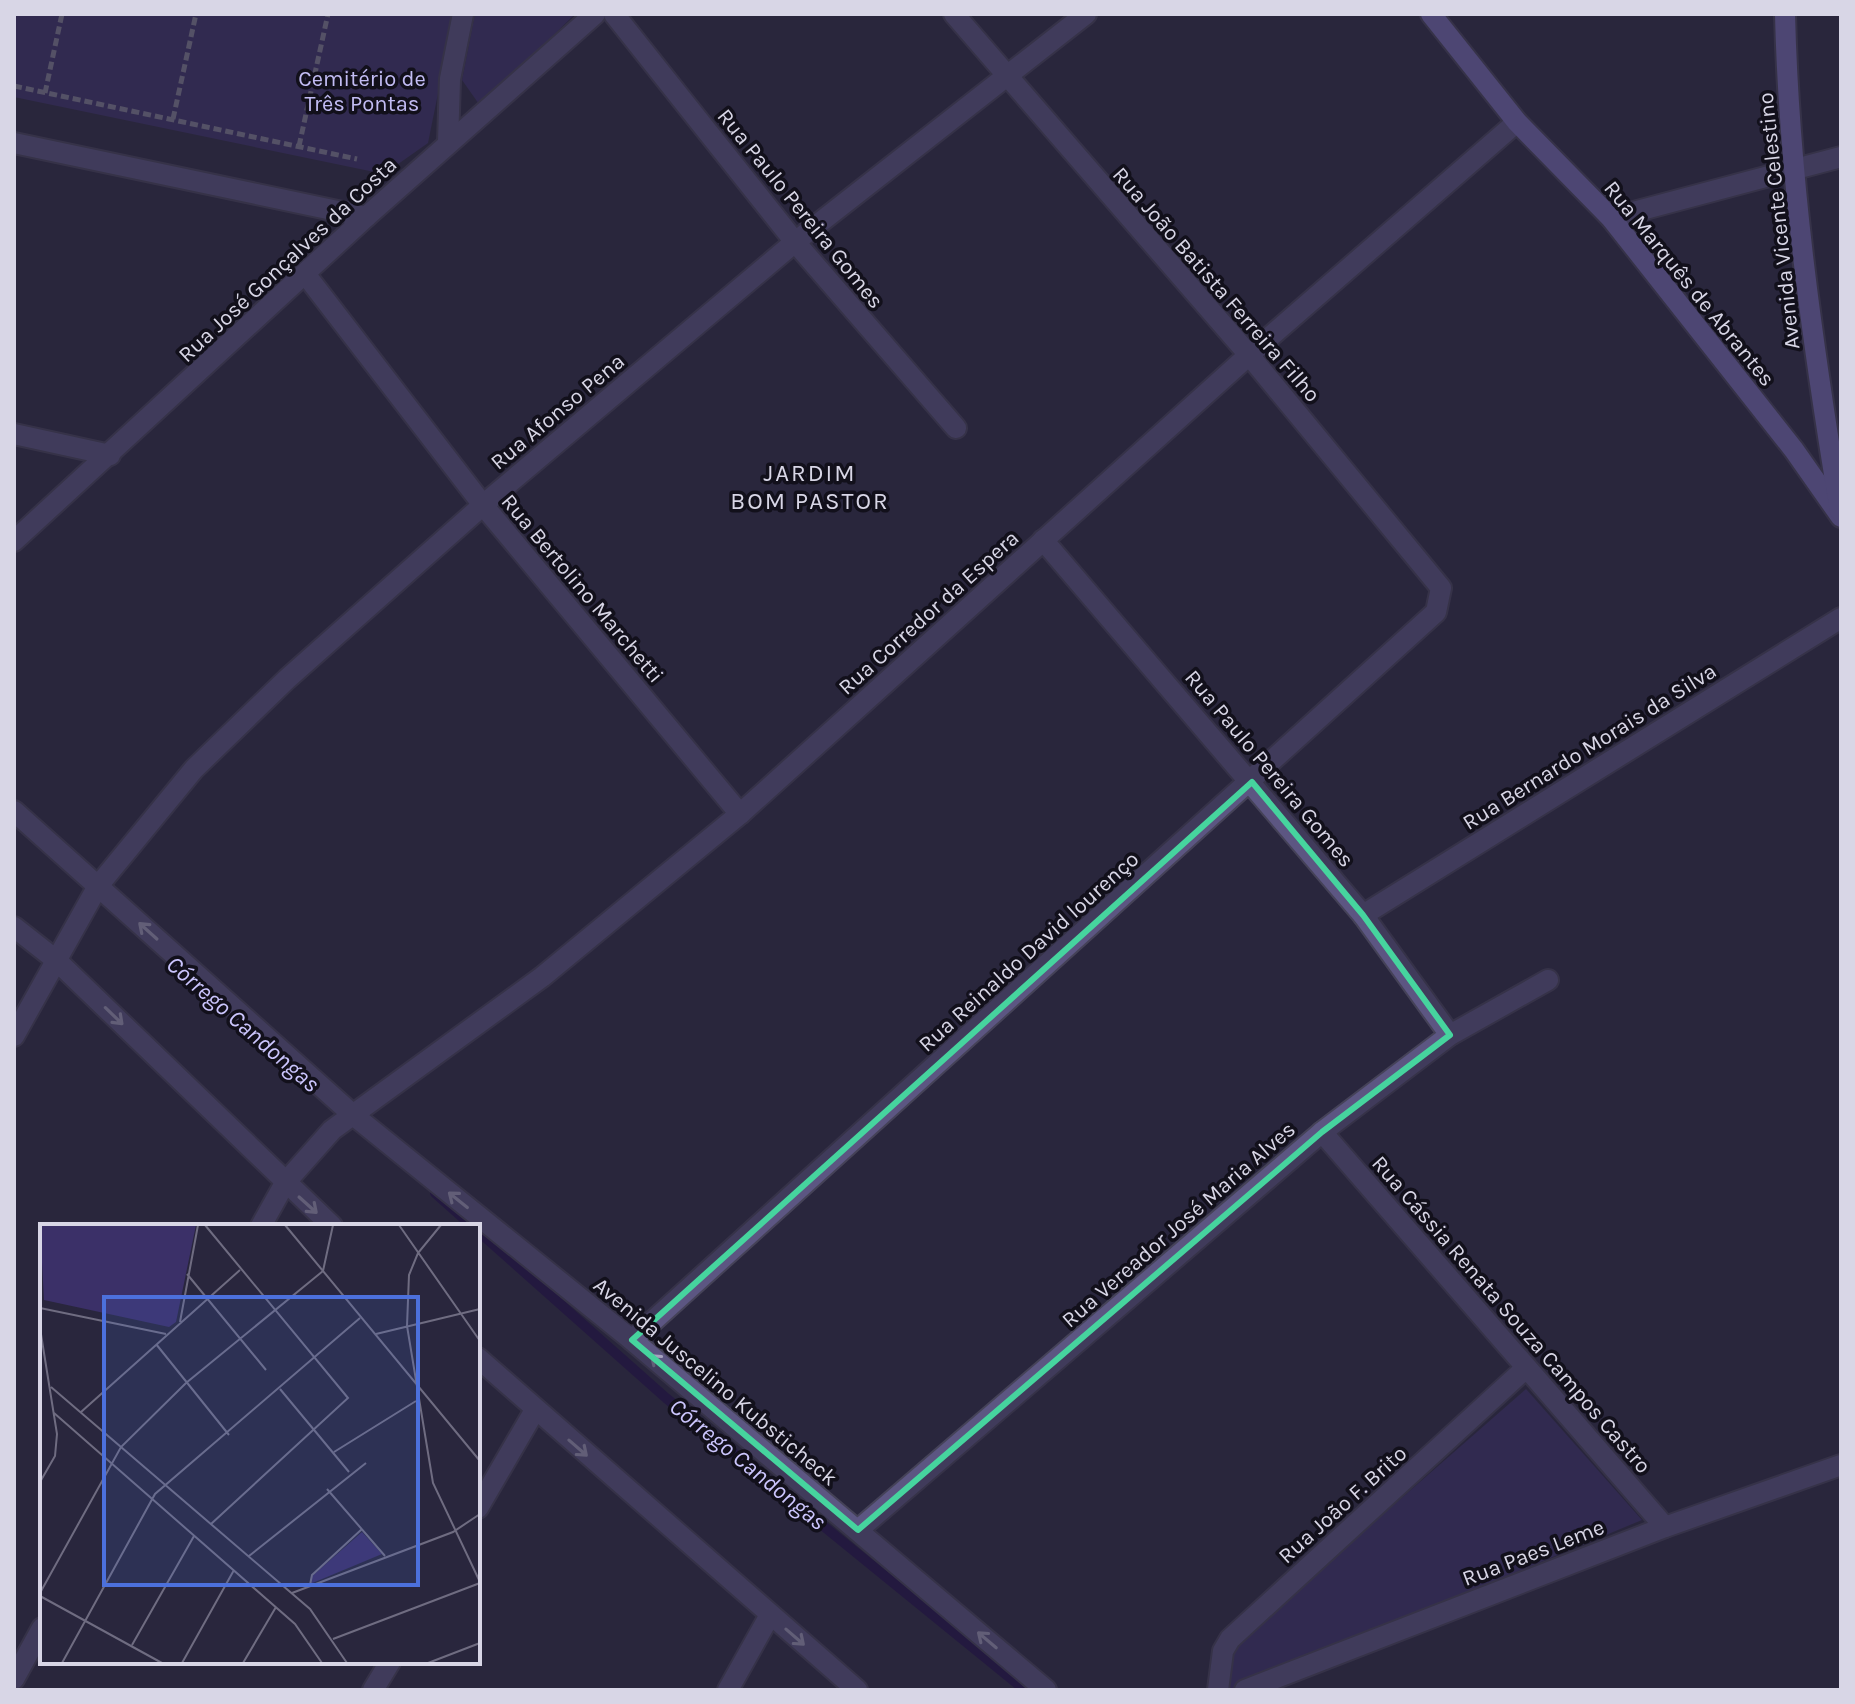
<svg xmlns="http://www.w3.org/2000/svg" width="1855" height="1704" font-family="Karla,sans-serif">
  <rect width="100%" height="100%" fill="#29263d"/>
  <g fill="#3b3068">
    <polygon points="14,14 454,14 428,143 384,174 14,97"/>
    <polygon points="475,14 575,14 481,107 462,80"/>
    <polygon points="1526,1389 1642,1520 1232,1690 1219,1690 1227,1651"/>
  </g>
  <g fill="none" stroke-linecap="round" stroke-linejoin="round">
    <g stroke="#1c0a43" stroke-width="10">
      <polyline points="435,1193 472,1226"/>
      <polyline points="478,1231 666,1398 1025,1690"/>
    </g>
    <g stroke="#454258" stroke-width="24">
      <g id="street">
        <polyline points="614,14 795,242 956,428"/>
        <polyline points="14,143 366,217"/>
        <polyline points="448,143 450,79 463,14"/>
        <polyline points="1611,218 1841,157"/>
        <polyline points="306,275 483,505 740,814"/>
        <polyline points="14,434 110,455"/>
        <polyline points="1043,540 1363,915 1450,1035"/>
        <polyline points="14,541 366,217 595,14"/>
        <polyline points="14,811 352,1114 632,1340 1046,1690"/>
        <polyline points="1363,915 1841,618"/>
        <polyline points="14,927 56,960 332,1226"/>
        <polyline points="14,1036 98,886 194,769 287,679 483,505 795,242 1086,14"/>
        <polyline points="1322,1132 1665,1527"/>
        <polyline points="261,1226 285,1183 332,1130 542,977 740,814 1249,355 1517,122"/>
        <polyline points="632,1340 1436,612 1441,588 1249,355 954,14"/>
        <polyline points="478,1358 857,1690"/>
        <polyline points="478,1508 535,1410"/>
        <polyline points="858,1530 1322,1132 1450,1035 1548,980"/>
        <polyline points="14,1679 42,1628"/>
        <polyline points="373,1690 390,1662"/>
        <polyline points="728,1690 770,1615"/>
        <polyline points="1218,1690 1223,1651 1230,1639 1526,1368"/>
        <polyline points="1245,1690 1665,1527 1841,1465"/>
      </g>
    </g>
    <g stroke="#454258" stroke-width="24">
      <g id="secondary">
        <polyline points="1431,14 1517,122 1611,218 1794,450 1841,517"/>
        <path d="M1785 14C1789 180 1813 347 1840 511"/>
      </g>
    </g>
    <g stroke="#888599" stroke-width="5" stroke-dasharray="8 4" stroke-linecap="butt">
      <polyline points="14,86 357,159"/>
      <polyline points="45,93 62,14"/>
      <polyline points="173,119 196,14"/>
      <polyline points="299,146 328,14"/>
    </g>
    <use href="#street" stroke="#5c5682" stroke-width="20"/>
    <use href="#secondary" stroke="#786db5" stroke-width="20"/>
  </g>
  <defs><path id="oneway-shaft" d="M-6 0H5M1.5-3L5.5 0L1.5 3" fill="none" stroke-width="1.6" stroke-linecap="round" stroke-linejoin="round" transform="scale(2)"/></defs>
  <g stroke="#a6a3be">
    <use href="#oneway-shaft" transform="translate(148 931) rotate(-138)"/>
    <use href="#oneway-shaft" transform="translate(114 1016) rotate(44)"/>
    <use href="#oneway-shaft" transform="translate(458 1200) rotate(-141)"/>
    <use href="#oneway-shaft" transform="translate(308 1205) rotate(42)"/>
    <use href="#oneway-shaft" transform="translate(660 1363) rotate(-140)"/>
    <use href="#oneway-shaft" transform="translate(578 1448) rotate(41)"/>
    <use href="#oneway-shaft" transform="translate(795 1637) rotate(41)"/>
    <use href="#oneway-shaft" transform="translate(987 1640) rotate(-140)"/>
  </g>
  <path d="M0 0H1855V1704H0ZM1252 782 1363 915 1450 1035 1322 1132 858 1530 632 1340Z" fill="#29263d" fill-opacity=".55" fill-rule="evenodd"/>
  <path fill="none" stroke="#46d49e" stroke-width="6" stroke-linejoin="round" d="M1252 782 1363 915 1450 1035 1322 1132 858 1530 632 1340Z"/>
  <g text-anchor="middle" stroke-width="7" stroke-linejoin="round" paint-order="stroke">
    <g font-size="22" fill="#c2bcf3" stroke="#12101b">
      <text x="362" y="86">Cemitério de<tspan x="362" dy="25">Três Pontas</tspan></text>
    </g>
    <g font-size="22" fill="#d8d6e6" stroke="#12101b">
      <text transform="translate(801 208) rotate(51)" y="8">Rua Paulo Pereira Gomes</text>
      <text transform="translate(1778 221) rotate(-96)" y="8">Avenida Vicente Celestino</text>
      <text transform="translate(287 259) rotate(-43)" y="8">Rua José Gonçalves da Costa</text>
      <text transform="translate(1690 283) rotate(51)" y="8">Rua Marquês de Abrantes</text>
      <text transform="translate(1217 284) rotate(49)" y="8">Rua João Batista Ferreira Filho</text>
      <text transform="translate(557 411) rotate(-40)" y="8">Rua Afonso Pena</text>
      <text transform="translate(583 588) rotate(50)" y="8">Rua Bertolino Marchetti</text>
      <text transform="translate(928 612) rotate(-42)" y="8">Rua Corredor da Espera</text>
      <text transform="translate(1589 746) rotate(-32)" y="8">Rua Bernardo Morais da Silva</text>
      <text transform="translate(1270 768) rotate(50)" y="8">Rua Paulo Pereira Gomes</text>
      <text transform="translate(1028 951) rotate(-42)" y="8">Rua Reinaldo David lourenço</text>
      <text transform="translate(1178 1224) rotate(-41)" y="8">Rua Vereador José Maria Alves</text>
      <text transform="translate(1512 1314) rotate(49)" y="8">Rua Cássia Renata Souza Campos Castro</text>
      <text transform="translate(716 1381) rotate(40)" y="8">Avenida Juscelino Kubsticheck</text>
      <text transform="translate(1342 1504) rotate(-42)" y="8">Rua João F. Brito</text>
      <text transform="translate(1533 1552) rotate(-21)" y="8">Rua Paes Leme</text>
    </g>
    <g font-size="24" letter-spacing="2" fill="#d8d6e6" stroke="#12101b">
      <text x="810" y="481">JARDIM<tspan x="810" dy="28">BOM PASTOR</tspan></text>
    </g>
    <g font-size="24" font-style="italic" fill="#cbc5fd" stroke="#12101b">
      <text transform="translate(243 1024) rotate(41)" y="8">Córrego Candongas</text>
      <text transform="translate(748 1464) rotate(39)" y="8">Córrego Candongas</text>
    </g>
  </g>
  <g transform="translate(40 1224)">
    <rect width="440" height="440" fill="#29263d"/>
    <path d="M0 1H156L136 98 129 103 4 76ZM322 308 342 330 270 360 271 353Z" fill="#3b3068"/>
    <path fill="none" stroke="#6f6c81" stroke-width="2" d="M165 1 308 174 171 300M245 1 440 237M359 1 440 117M401 1 378 29 369 51 367 102 393 259 440 358M147 50 226 146M0 84 126 110M140 98 158 1M0 104 17 210 15 232 0 258M336 110 440 85M116 120 189 211M11 163 270 385 307 439M240 165 309 248M41 188 200 46M14 189 255 400 282 439M294 228 376 177M287 265 345 332M209 332 326 239M270 361 272 351 322 305M0 369 81 223 146 159 283 47 293 1M252 369 413 308 440 290M0 372 122 439M293 415 440 359M92 421 154 312M22 439 115 270 320 94M142 439 194 346M203 439 236 383M388 439 440 419"/>
    <path fill="#4c70dc" fill-opacity="0.15" stroke="#4c70dc" stroke-width="4" d="M64 73H378V361H64Z"/>
    <rect width="440" height="440" fill="none" stroke="#d8d6e6" stroke-width="4"/>
  </g>
  <rect width="1855" height="1704" fill="none" stroke="#d8d6e6" stroke-width="32"/>
</svg>
